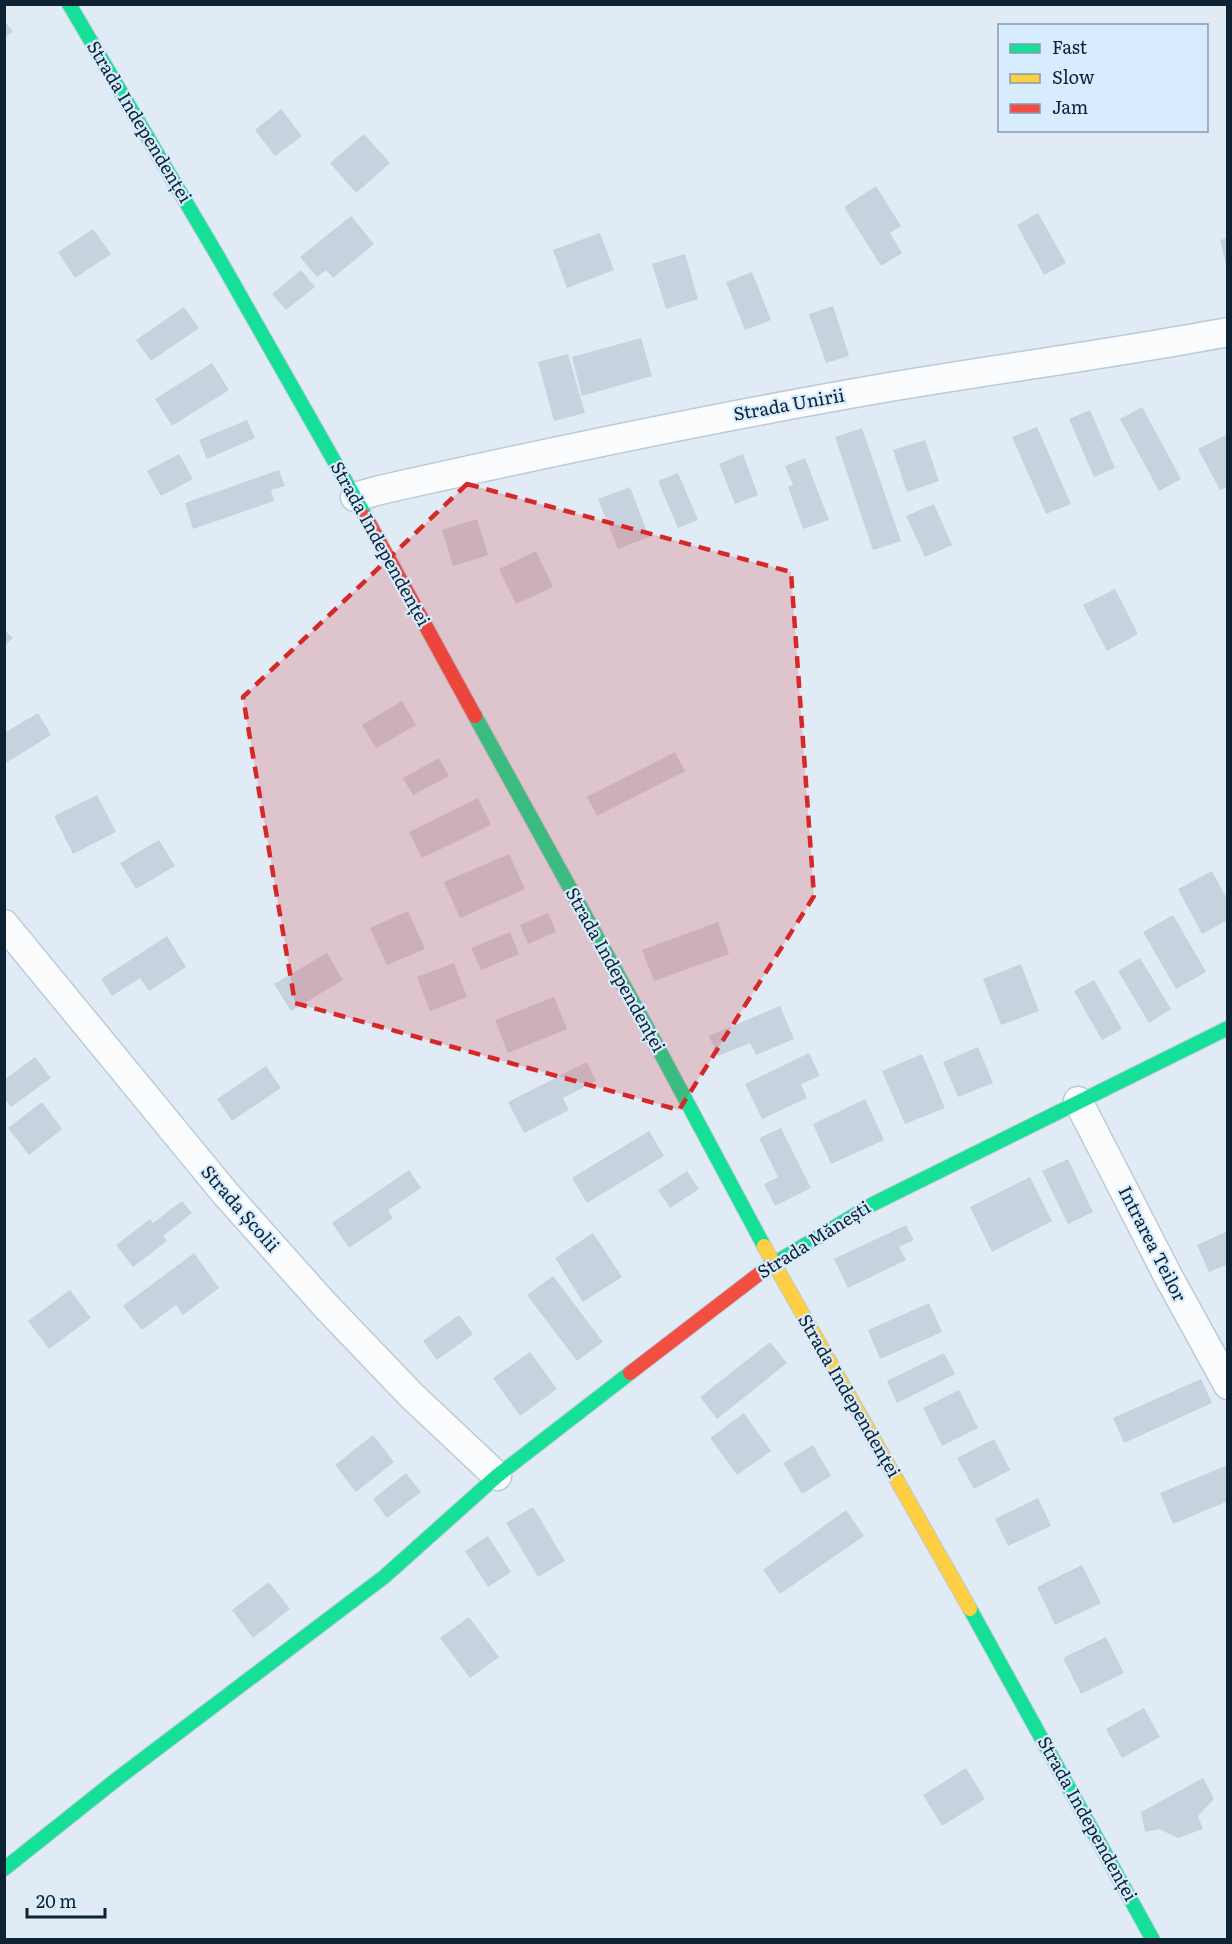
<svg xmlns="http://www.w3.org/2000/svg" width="1232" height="1944" font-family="Literata,serif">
  <rect width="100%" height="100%" fill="#e0ebf5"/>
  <g fill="#c8d2df">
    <polygon points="4,20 13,32 4,38"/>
    <polygon points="281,109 302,136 275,156 255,130"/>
    <polygon points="364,134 390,163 356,193 330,163"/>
    <polygon points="876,186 901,226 890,233 902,253 881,266 844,207"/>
    <polygon points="1038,213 1066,263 1044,275 1017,225"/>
    <polygon points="351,216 374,244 333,278 326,270 317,277 300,257"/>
    <polygon points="93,229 111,254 75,278 58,252"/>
    <polygon points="600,233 614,270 567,288 553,250"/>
    <polygon points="1228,238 1228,268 1227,268 1220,240"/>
    <polygon points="685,254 698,299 666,309 652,264"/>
    <polygon points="301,270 315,287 286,310 272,294"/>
    <polygon points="752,272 771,320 745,330 726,282"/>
    <polygon points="833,306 849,356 826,363 809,314"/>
    <polygon points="184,307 199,328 151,361 136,340"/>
    <polygon points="641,338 652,376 582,396 572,357"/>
    <polygon points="568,354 585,413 554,421 538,362"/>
    <polygon points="212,363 229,390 172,426 155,399"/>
    <polygon points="1142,407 1181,479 1159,491 1120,419"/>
    <polygon points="1090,410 1115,468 1094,477 1069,419"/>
    <polygon points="247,420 255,438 207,459 199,440"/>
    <polygon points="1037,427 1071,504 1046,514 1012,437"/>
    <polygon points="862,428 901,541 873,550 835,437"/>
    <polygon points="1228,434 1228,487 1220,490 1198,449"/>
    <polygon points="925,440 939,481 907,492 893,450"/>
    <polygon points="179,454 193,479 161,496 147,471"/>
    <polygon points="743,454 758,495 735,504 719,464"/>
    <polygon points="805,458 829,520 803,529 788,487 793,485 785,466"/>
    <polygon points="279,470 285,486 271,490 274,501 193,529 185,503"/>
    <polygon points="678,473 698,520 678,528 658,481"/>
    <polygon points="630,487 649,537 618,549 598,499"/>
    <polygon points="934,504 952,545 925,557 906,516"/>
    <polygon points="477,519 488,555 453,566 442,530"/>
    <polygon points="536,551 553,587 516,604 499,569"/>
    <polygon points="1115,589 1138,634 1107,651 1083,605"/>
    <polygon points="4,630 13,638 4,646"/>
    <polygon points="402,701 416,725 376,748 362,725"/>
    <polygon points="38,713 51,735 4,764 4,733"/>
    <polygon points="675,752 685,771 597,816 587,797"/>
    <polygon points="439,758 449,776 413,795 403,778"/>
    <polygon points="97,795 116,832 73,854 54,816"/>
    <polygon points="478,798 491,825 422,858 409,832"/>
    <polygon points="159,840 175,866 136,889 120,863"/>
    <polygon points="509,854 525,889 460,918 444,882"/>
    <polygon points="1212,871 1228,901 1228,920 1202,934 1178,889"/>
    <polygon points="408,911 425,949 387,965 370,928"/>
    <polygon points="548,913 556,932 528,944 520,925"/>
    <polygon points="1173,915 1206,972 1176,989 1143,932"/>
    <polygon points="718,922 729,954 654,981 642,950"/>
    <polygon points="510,932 519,954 481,970 471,948"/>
    <polygon points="167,936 186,967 149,991 140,978 112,996 101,979"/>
    <polygon points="327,953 343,980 291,1011 274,984"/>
    <polygon points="1140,958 1171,1009 1149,1023 1118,971"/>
    <polygon points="454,963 467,997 430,1011 417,977"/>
    <polygon points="1021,964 1039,1011 1001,1025 983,979"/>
    <polygon points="1094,980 1122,1029 1102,1040 1074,991"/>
    <polygon points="554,997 567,1029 508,1053 495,1020"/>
    <polygon points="780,1006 794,1039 756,1055 750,1043 718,1056 709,1036"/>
    <polygon points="978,1047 993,1083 958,1097 943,1062"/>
    <polygon points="809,1053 820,1076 801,1084 807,1098 762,1119 745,1084"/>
    <polygon points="922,1054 945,1108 905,1124 882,1071"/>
    <polygon points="35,1057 51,1078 11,1107 4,1098 4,1080"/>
    <polygon points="587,1062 596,1081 563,1098 569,1110 524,1133 508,1102"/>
    <polygon points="266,1066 281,1088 232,1121 217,1099"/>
    <polygon points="865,1099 884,1140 831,1164 813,1124"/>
    <polygon points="42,1102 62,1129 29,1155 8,1128"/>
    <polygon points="781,1128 811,1188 775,1206 764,1184 778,1177 759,1138"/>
    <polygon points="649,1131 664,1156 587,1203 572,1178"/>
    <polygon points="1068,1159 1093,1212 1068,1224 1042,1171"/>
    <polygon points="409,1170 421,1188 388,1210 393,1218 349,1248 332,1223"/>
    <polygon points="687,1171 699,1189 670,1208 658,1190"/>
    <polygon points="1030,1177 1052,1221 992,1252 970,1207"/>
    <polygon points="182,1201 192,1213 163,1236 167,1241 133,1267 116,1245 150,1219 153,1223"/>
    <polygon points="906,1225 914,1240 899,1247 906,1260 848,1288 834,1259"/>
    <polygon points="1228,1231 1228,1264 1209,1272 1197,1245"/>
    <polygon points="593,1233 622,1277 583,1302 555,1258"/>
    <polygon points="194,1253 219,1288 183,1315 176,1305 142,1330 123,1306"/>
    <polygon points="553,1276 603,1342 577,1361 527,1295"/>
    <polygon points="70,1290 91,1318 49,1349 28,1321"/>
    <polygon points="929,1303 942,1332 880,1359 868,1330"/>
    <polygon points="459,1315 473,1334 437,1360 423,1341"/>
    <polygon points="770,1342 787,1363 717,1419 700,1397"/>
    <polygon points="530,1352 557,1389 520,1416 493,1378"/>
    <polygon points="944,1353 955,1374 897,1403 887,1381"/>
    <polygon points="1201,1379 1212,1403 1124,1443 1113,1418"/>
    <polygon points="959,1390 978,1428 942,1446 923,1408"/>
    <polygon points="744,1413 771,1451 737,1475 710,1438"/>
    <polygon points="373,1435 394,1462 356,1492 335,1465"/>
    <polygon points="994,1439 1010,1470 974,1489 957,1458"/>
    <polygon points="813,1445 831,1476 802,1494 783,1463"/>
    <polygon points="1228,1465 1228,1501 1173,1524 1160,1493"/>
    <polygon points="406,1473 421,1492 387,1518 373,1499"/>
    <polygon points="1038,1498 1051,1526 1008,1546 995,1519"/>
    <polygon points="533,1507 565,1561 538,1577 506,1523"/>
    <polygon points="846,1510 864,1536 780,1594 763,1570"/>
    <polygon points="488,1536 511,1572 488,1587 465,1551"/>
    <polygon points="1082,1565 1101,1603 1055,1625 1037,1587"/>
    <polygon points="269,1582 290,1609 253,1638 232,1610"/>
    <polygon points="469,1617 499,1657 470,1678 440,1638"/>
    <polygon points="1106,1637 1124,1673 1081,1694 1063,1658"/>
    <polygon points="1144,1708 1160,1737 1122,1758 1106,1729"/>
    <polygon points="966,1768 985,1799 942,1826 923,1795"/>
    <polygon points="1203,1778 1214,1799 1198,1816 1203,1829 1178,1838 1159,1829 1145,1832 1141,1812"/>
  </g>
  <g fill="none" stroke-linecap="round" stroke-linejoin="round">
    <g stroke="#bacbd8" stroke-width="31">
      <g id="street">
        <path d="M355 497 380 490C545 453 711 418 878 389 995 369 1112 354 1228 332"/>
        <polyline points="4,924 225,1193 324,1304 411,1395 497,1476"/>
        <polyline points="1078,1101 1168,1276 1228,1385"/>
      </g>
    </g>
    <g stroke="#bacbd8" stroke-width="16">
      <g id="fast">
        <polyline points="69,4 220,260 366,517"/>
        <polyline points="475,716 650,1033 764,1246"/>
        <polyline points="768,1267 873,1204 1228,1028"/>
        <polyline points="970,1609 1153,1940"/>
        <polyline points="4,1869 117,1779 384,1577 497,1476 630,1373"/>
      </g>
    </g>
    <g stroke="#bacbd8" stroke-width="16">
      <polyline id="slow" points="764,1246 970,1609"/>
    </g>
    <g stroke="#bacbd8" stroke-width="16">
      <g id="jam">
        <polyline points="366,517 475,716"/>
        <polyline points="630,1373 768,1267"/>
      </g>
    </g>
    <use href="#street" stroke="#fafcfe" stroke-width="28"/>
    <use href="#fast" stroke="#16e098" stroke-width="14"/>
    <use href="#slow" stroke="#ffcf43" stroke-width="14"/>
    <use href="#jam" stroke="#f24e42" stroke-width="14"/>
  </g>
  <path fill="#d62828" fill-opacity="0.2" stroke="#d62828" stroke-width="4.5" stroke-dasharray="12 8" stroke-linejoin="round" d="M467 484 791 572 814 896 679 1110 295 1003 243 697Z"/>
  <g text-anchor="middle" stroke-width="4.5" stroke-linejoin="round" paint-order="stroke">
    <g font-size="18" fill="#0d2333" stroke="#d7ecfe">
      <text transform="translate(139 122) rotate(59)" y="6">Strada Independenței</text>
      <text transform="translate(789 405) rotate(-10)" y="6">Strada Unirii</text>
      <text transform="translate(380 544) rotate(61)" y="6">Strada Independenței</text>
      <text transform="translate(615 970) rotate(61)" y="6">Strada Independenței</text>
      <text transform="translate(240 1209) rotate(49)" y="6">Strada Școlii</text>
      <text transform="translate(814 1240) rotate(-32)" y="6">Strada Mănești</text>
      <text transform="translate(1152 1244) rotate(63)" y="6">Intrarea Teilor</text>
      <text transform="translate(849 1396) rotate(60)" y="6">Strada Independenței</text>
      <text transform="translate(1087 1819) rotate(61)" y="6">Strada Independenței</text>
    </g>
  </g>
  <rect width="1232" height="1944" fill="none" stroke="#0d2333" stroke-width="12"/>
  <rect x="998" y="24" width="210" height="108" fill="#d7ecfe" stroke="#869cad" stroke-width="1.5"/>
  <rect x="1010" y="44" width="30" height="9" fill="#16e098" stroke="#869cad" stroke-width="1.5"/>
  <text x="1052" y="54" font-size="18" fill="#0d2333">Fast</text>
  <rect x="1010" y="74" width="30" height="9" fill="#ffcf43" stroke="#869cad" stroke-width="1.5"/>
  <text x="1052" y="84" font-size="18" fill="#0d2333">Slow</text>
  <rect x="1010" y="104" width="30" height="9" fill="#f24e42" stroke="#869cad" stroke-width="1.5"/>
  <text x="1052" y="114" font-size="18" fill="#0d2333">Jam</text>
  <path d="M27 1908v9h78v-9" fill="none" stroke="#0d2333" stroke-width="3"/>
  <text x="36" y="1908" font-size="18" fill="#0d2333" stroke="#d7ecfe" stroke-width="4.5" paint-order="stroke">20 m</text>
</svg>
